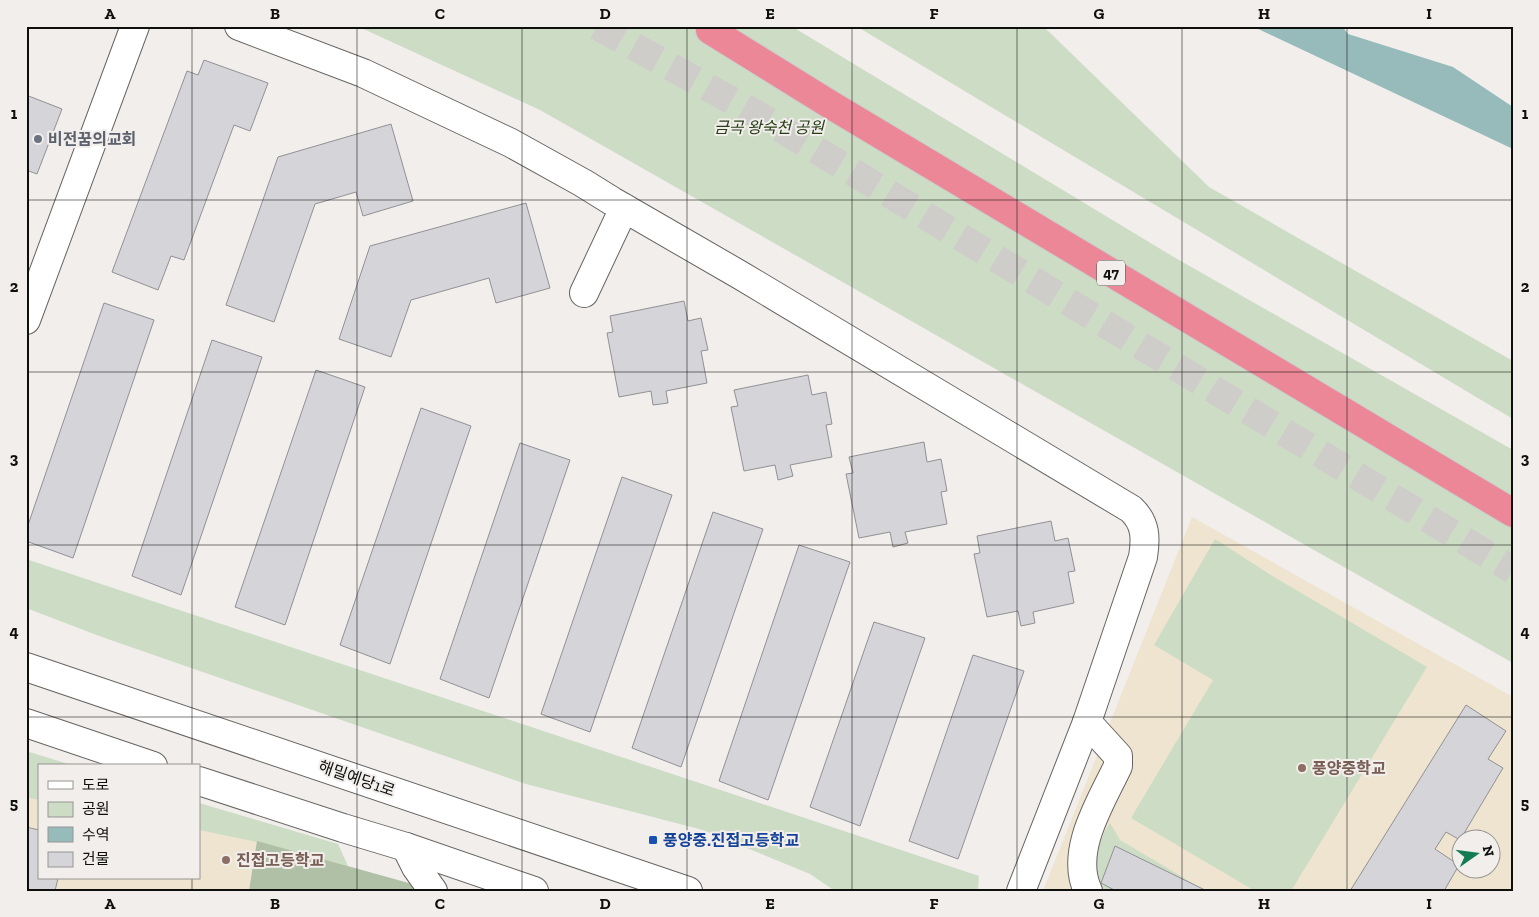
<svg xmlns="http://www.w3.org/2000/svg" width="1539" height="917" font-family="'Zilla Slab','Noto Sans KR',serif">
  <rect width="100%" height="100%" fill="#f1eeeb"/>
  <g fill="#eee4cf" fill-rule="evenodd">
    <path d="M1192 517 1513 697V891H1043ZM1462 840H1492V870H1462Z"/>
    <polygon points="26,797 39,800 39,878 199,878 199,830 257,841 249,891 26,891"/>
  </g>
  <g fill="#cddcc4">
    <polygon points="357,26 791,26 1172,256 1513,450 1513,663 540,110"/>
    <polygon points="856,26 1043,26 1209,187 1513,361 1513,419"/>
    <polygon points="1215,539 1274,577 1427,667 1291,891 1255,891 1131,818 1213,680 1154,645"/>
    <polygon points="26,559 979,876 978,891 835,891 810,874 703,830 526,784 102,637 26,608"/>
    <polygon points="26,751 75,766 39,766 39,800 26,797"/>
    <polygon points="199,803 338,844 348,866 437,891 249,891 257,842 199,830"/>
    <polygon points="1110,823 1120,840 1206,891 1097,891 1093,861 1103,835"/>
  </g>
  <polygon fill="#b0c0a6" points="257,841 437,891 249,891"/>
  <polygon fill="#96bbba" points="1252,26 1342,26 1348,34 1453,67 1513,107 1513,149"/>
  <g fill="#d5d5d9" stroke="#919195">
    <polygon points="204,60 268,83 250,131 234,125 184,260 171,256 158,290 112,272 187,71 198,75"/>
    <polygon points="26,95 62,109 37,174 26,170"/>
    <polygon points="391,124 413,201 363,216 356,192 315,204 274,322 226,305 278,157"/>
    <polygon points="526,203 550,288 496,303 489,278 411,300 391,357 339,339 370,246"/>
    <polygon points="684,301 688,321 701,318 708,350 701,351 707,383 666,391 668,403 653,405 651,391 619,397 607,333 613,332 610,316"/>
    <polygon points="104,303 154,320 73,558 26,541 26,531"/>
    <polygon points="212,340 262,357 181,595 132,576"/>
    <polygon points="316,370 365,387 285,625 235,607"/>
    <polygon points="808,375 812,395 826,392 832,424 826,425 832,457 790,465 793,476 778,480 775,465 744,471 731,407 738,406 734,390"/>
    <polygon points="421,408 471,426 390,664 340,645"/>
    <polygon points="924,442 927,462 941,459 947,491 941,492 947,524 905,532 908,543 893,547 890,532 859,538 846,474 853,473 849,457"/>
    <polygon points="520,443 570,460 489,698 440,679"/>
    <polygon points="622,477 672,495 590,732 541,714"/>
    <polygon points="713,512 763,529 681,767 632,748"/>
    <polygon points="1051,521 1055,541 1068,538 1075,571 1068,572 1074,603 1033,612 1035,623 1021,626 1018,611 987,617 974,554 980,553 977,536"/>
    <polygon points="799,545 850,562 768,800 719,781"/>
    <polygon points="874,622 925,638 860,826 810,807"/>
    <polygon points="973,655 1024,671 958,859 909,841"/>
    <polygon points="1466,705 1506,731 1488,759 1503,768 1460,840 1446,832 1435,849 1459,865 1444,891 1350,891"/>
    <polygon points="26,827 39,830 39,878 58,878 55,891 26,891"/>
    <polygon points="1115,846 1207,891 1116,891 1101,883"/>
  </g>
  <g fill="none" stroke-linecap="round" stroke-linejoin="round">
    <polyline stroke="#cfcdca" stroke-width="28" stroke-dasharray="28 14" stroke-linecap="butt" points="597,26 760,116 1513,570"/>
    <g stroke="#676563" stroke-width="30">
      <g id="minor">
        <path d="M239 26 363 73 511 143 583 183 612 201 740 275 1131 509C1146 523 1146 538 1143 557L1087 722 1021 891"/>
        <polyline points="584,293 624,208"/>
        <polyline points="26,320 135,26"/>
        <polyline points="26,667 688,891"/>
        <path d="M1087 722 1118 756V766C1101 802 1069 851 1088 891"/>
        <polyline points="26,723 153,766"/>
        <polyline points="199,781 343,828 406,847 534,891"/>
        <polyline points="406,847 416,867 433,891"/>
      </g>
    </g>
    <g stroke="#cacaca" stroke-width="30">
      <polyline id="highway" points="710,30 831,105 1513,513"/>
    </g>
    <use href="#minor" stroke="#fff" stroke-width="28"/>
    <use href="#highway" stroke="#ec8798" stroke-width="28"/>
  </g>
  <path fill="none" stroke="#0f0f0d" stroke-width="1" stroke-opacity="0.55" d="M192 26V766M357 26V891M522 26V891M687 26V891M852 26V891M1017 26V891M1182 26V891M1347 26V891M26 200H1513M26 372H1513M26 545H1513M26 717H1513M192 878V891"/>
  <circle fill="#6b7280" stroke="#f1eeeb" stroke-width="2" cx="38" cy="139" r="5"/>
  <g fill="#8d6e63" stroke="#f1eeeb" stroke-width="2">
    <circle cx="1302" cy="768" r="5"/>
    <circle cx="226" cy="860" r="5"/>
  </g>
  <rect fill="#1a4fb4" stroke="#f1eeeb" stroke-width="2" x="648" y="835" width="10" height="10" rx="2.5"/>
  <g text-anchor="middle" stroke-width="4" stroke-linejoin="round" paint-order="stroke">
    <rect fill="#f1eeeb" stroke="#535250" stroke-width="1" x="1097" y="260.5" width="28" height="25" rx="4"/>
    <g font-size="15" font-weight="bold" fill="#0f0f0d">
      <text x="1111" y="278">47</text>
    </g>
    <g font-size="16" font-style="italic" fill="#273e16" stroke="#f1eeeb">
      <text x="769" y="133">금곡 왕숙천 공원</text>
    </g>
    <g font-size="16" font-weight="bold" fill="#5b616d" stroke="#f1eeeb" text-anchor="start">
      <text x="48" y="145">비전꿈의교회</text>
    </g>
    <g font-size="16" font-weight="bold" fill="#785e54" stroke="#f1eeeb" text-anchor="start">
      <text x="1312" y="774">풍양중학교</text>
      <text x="236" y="866">진접고등학교</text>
    </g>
    <g font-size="16" fill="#0f0f0d" stroke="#f1eeeb">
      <text transform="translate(357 778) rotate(19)" y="6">해밀예당1로</text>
    </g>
    <g font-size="16" font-weight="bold" fill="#164399" stroke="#f1eeeb" text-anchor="start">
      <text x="663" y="846">풍양중.진접고등학교</text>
    </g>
  </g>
  <rect width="1539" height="917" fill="none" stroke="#f1eeeb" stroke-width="55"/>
  <rect x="38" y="764" width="162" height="115" fill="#f1eeeb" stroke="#979592"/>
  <rect x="48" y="781" width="25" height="8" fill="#ffffff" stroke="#979592"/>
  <text x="82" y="790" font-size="15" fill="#0f0f0d">도로</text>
  <rect x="48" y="802" width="25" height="15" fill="#cddcc4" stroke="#979592"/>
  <text x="82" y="814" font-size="15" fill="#0f0f0d">공원</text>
  <rect x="48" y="827" width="25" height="15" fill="#96bbba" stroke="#979592"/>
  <text x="82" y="840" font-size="15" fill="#0f0f0d">수역</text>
  <rect x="48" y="852" width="25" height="15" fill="#d5d5d9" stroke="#979592"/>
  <text x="82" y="864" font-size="15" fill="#0f0f0d">건물</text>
  <g transform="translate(1476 854) rotate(76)"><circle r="24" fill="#f1eeeb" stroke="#979592"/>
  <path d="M0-4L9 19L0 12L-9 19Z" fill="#137b55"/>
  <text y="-8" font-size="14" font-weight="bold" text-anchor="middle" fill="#0f0f0d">N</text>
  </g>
  <rect x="28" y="28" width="1484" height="862" fill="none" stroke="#0f0f0d" stroke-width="2"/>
  <g font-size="16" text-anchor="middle" font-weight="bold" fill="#0f0f0d">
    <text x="110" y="19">A</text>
    <text x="275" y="19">B</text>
    <text x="440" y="19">C</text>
    <text x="605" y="19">D</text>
    <text x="770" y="19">E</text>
    <text x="934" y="19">F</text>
    <text x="1099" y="19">G</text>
    <text x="1264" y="19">H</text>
    <text x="1429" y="19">I</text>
    <text x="14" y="119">1</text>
    <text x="1525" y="119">1</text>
    <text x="14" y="292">2</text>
    <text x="1525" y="292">2</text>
    <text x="14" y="464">3</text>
    <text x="1525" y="464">3</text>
    <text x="14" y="637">4</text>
    <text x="1525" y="637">4</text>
    <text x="14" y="809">5</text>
    <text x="1525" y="809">5</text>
    <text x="110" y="909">A</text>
    <text x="275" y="909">B</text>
    <text x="440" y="909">C</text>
    <text x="605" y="909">D</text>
    <text x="770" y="909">E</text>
    <text x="934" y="909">F</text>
    <text x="1099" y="909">G</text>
    <text x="1264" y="909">H</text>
    <text x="1429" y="909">I</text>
  </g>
</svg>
